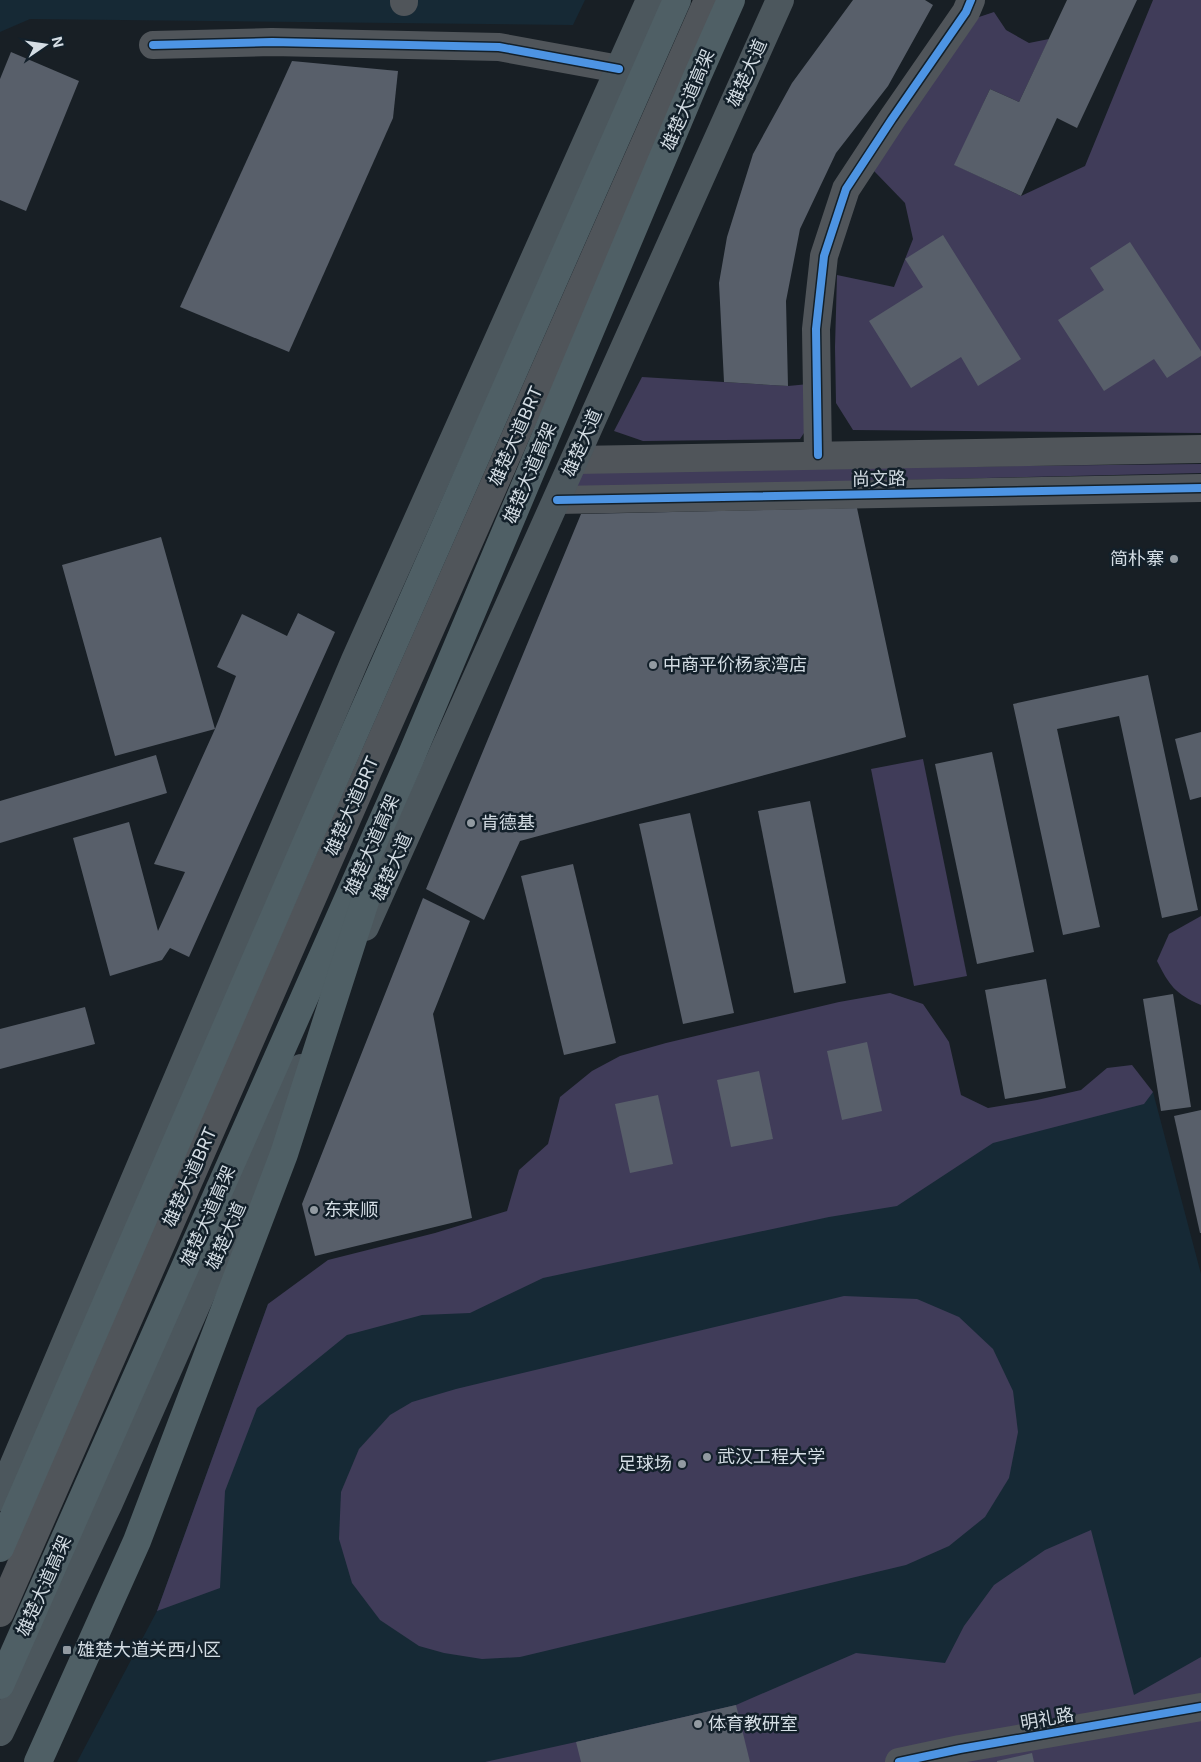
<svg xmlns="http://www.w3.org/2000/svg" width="1201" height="1762" font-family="Inter,'Noto Sans SC',sans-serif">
  <rect width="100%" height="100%" fill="#181f25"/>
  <g fill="#162935">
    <polygon points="0,0 585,0 573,25 30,19 0,32"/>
    <polygon points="1153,1092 1201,1274 1201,1762 77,1762 157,1611 268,1304"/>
  </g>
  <g fill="#403c59">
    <polygon points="1153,0 1201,0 1201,433 853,430 836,403 835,347 837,275 894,287 913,239 905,203 874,171 898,131 979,17 994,12 1006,30 1029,43 1049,39 1019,102 990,89 955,165 1021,196 1085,166"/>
    <polygon points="642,377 788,386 809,384 810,424 800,439 643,441 614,431"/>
    <polygon points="1201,464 1201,473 554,488 562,471"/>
    <polygon points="923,759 967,976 914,986 871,769"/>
    <path d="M1201 916V1005C1175 994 1169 985 1157 961L1169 934Z"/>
    <polygon points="890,993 923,1004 943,1033 949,1042 961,1095 988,1108 1037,1100 1081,1090 1107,1068 1132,1065 1153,1092 1144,1104 993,1143 897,1206 829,1217 543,1278 470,1313 422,1315 347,1335 257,1408 225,1491 220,1588 157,1611 268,1304 328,1260 435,1233 507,1211 519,1170 548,1144 560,1097 592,1071 620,1056 666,1043 839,1002"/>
    <polygon points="844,1296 917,1299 959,1317 993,1349 1013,1391 1018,1432 1009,1478 985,1517 949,1546 906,1565 520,1657 482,1659 444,1653 419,1646 380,1620 352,1583 339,1539 341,1492 359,1449 390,1415 412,1402 456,1389"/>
    <polygon points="1091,1530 1134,1695 1201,1657 1201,1762 485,1762 576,1742 736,1705 856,1653 945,1663 964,1626 994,1585 1045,1550"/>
  </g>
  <g fill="#585f6a">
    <polygon points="853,0 925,0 933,5 888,86 836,153 800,229 786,301 788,386 724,382 719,283 727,237 753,154 792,83"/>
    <polygon points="1067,0 1137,0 1077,128 1057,118 1021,196 954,165 990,89 1019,102"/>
    <polygon points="11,52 79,81 26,211 0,200 0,79"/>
    <polygon points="292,61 398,71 393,118 289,352 180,307"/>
    <polygon points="943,235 1021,359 978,386 961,357 911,388 869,321 923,287 905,259"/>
    <polygon points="1130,242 1201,351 1201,356 1167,378 1154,359 1104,391 1058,320 1104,290 1090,268"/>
    <polygon points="857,508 906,737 520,841 484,920 426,889 581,514"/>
    <polygon points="161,537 215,729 236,676 217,667 242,614 287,636 298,613 335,632 189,957 170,948 162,960 110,976 73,838 129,822 158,931 185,872 154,864 215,729 115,756 62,565"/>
    <polygon points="1148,675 1198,910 1162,918 1119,716 1057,729 1100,927 1063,935 1013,704"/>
    <polygon points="1201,732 1201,797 1190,800 1175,739"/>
    <polygon points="992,752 1034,952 977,964 935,764"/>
    <polygon points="156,755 167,793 0,843 0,801"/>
    <polygon points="810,801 846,983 794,993 758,811"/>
    <polygon points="690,813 734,1013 683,1024 639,824"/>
    <polygon points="573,864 616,1043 564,1055 521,876"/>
    <polygon points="423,898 470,921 433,1014 472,1218 315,1256 302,1204"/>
    <polygon points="1046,979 1066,1088 1005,1099 985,990"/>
    <polygon points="1173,994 1191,1107 1161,1111 1143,999"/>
    <polygon points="85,1007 95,1044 0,1069 0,1029"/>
    <polygon points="867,1042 882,1111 842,1120 827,1051"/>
    <polygon points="759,1071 773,1139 731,1147 717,1080"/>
    <polygon points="658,1095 673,1164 630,1173 615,1104"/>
    <polygon points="1201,1110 1201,1233 1200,1233 1174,1116"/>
    <polygon points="736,1705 750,1762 581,1762 576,1742"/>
    <polygon points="1032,1753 1034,1762 997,1762 997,1761"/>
  </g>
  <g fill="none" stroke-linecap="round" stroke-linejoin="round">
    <g stroke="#50555a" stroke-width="28">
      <polyline points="404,0 404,2"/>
      <polyline points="153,45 272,42 499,47 619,69"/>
      <polyline points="818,455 816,329 824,256 846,189 892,119 966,12 971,0"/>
      <polyline points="575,460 1201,449"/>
      <polyline points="557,500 1201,488"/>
      <polyline points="0,1613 377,750 708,0"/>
      <polyline points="899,1762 960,1749 1201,1707"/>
    </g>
    <g stroke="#4c575d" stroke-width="28">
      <polyline points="365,927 780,0"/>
      <polyline points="0,1497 355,660 650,0"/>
      <polyline points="0,1732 108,1505 301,1068"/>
    </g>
    <g stroke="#4f5f65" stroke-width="28">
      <polyline points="0,1548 352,738 677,0"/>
      <polyline points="0,1685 410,759 696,79 731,0"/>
      <polyline points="38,1762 137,1541 284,1154 367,895"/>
    </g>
    <g stroke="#13202a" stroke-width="11">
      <g id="cycleway">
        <polyline points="153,45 272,42 499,47 619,69"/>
        <polyline points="818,455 816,329 824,256 846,189 892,119 966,12 971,0"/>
        <polyline points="557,500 1201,488"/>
        <polyline points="899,1762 960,1749 1201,1707"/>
      </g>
    </g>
    <use href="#cycleway" stroke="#4d94e3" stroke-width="8"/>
  </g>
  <g fill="#929aa1" stroke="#13202a" stroke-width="2">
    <circle cx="1174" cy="559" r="5"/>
    <circle cx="653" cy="665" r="5"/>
    <circle cx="471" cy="823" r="5"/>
    <circle cx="314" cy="1210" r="5"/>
    <circle cx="707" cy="1457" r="5"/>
    <circle cx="682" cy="1464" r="5"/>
    <rect x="62" y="1645" width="10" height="10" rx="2.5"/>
    <circle cx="698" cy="1724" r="5"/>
  </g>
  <g text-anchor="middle" stroke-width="5" stroke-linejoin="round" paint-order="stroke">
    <g font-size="18" fill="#d4dde4" stroke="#13202a">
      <text transform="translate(747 73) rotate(-66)" y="6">雄楚大道</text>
      <text transform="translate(688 100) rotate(-67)" y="6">雄楚大道高架</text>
      <text transform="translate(516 436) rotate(-66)" y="6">雄楚大道BRT</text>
      <text transform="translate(582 443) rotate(-66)" y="6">雄楚大道</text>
      <text transform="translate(530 473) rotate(-67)" y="6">雄楚大道高架</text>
      <text transform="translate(879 479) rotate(-1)" y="6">尚文路</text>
      <text transform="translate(352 806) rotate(-66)" y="6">雄楚大道BRT</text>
      <text transform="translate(372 845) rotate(-66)" y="6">雄楚大道高架</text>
      <text transform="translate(392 867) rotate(-66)" y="6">雄楚大道</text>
      <text transform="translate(190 1177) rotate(-66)" y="6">雄楚大道BRT</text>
      <text transform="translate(208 1216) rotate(-66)" y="6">雄楚大道高架</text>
      <text transform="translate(226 1236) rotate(-66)" y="6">雄楚大道</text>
      <text transform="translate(44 1586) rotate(-66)" y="6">雄楚大道高架</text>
      <text transform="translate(1047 1719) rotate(-10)" y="6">明礼路</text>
    </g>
    <g font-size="18" fill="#d4dde4" stroke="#13202a" text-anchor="start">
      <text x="1164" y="565" text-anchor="end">简朴寨</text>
      <text x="663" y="671">中商平价杨家湾店</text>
      <text x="481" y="829">肯德基</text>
      <text x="324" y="1216">东来顺</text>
      <text x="717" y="1463">武汉工程大学</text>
      <text x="672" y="1470" text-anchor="end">足球场</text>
      <text x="77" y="1656">雄楚大道关西小区</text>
      <text x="708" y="1730">体育教研室</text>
    </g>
  </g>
  <g transform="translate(45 45) rotate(77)" stroke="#13202a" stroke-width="4" paint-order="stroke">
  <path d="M0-4L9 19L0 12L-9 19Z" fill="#d4dde4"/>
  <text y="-8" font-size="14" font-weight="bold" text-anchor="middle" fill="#d4dde4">N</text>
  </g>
</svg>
